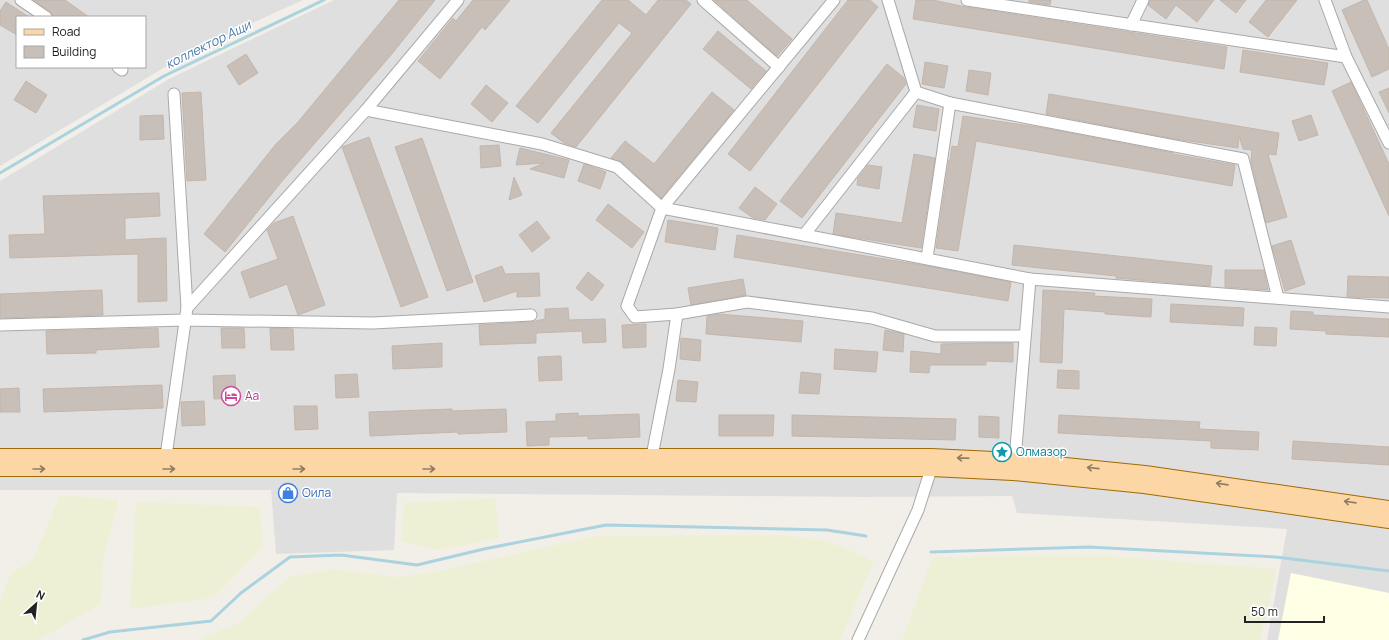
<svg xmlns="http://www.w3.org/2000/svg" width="1389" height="640" font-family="Manrope,sans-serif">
  <rect width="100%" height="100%" fill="#f2efe9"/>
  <g fill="#e0dfdf" fill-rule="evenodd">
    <path d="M0 0H303L197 48 0 166ZM17 17H145V67H17Z"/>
    <polygon points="334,0 1389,0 1389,640 1267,640 1287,529 1017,513 1012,496 866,497 397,493 394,550 276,554 271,490 0,490 0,181 169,79"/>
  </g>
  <polygon fill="#ffffe5" points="1291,573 1389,593 1389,640 1278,640"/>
  <g fill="#eef0d5">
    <polygon points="60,495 119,500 103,560 101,604 38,640 0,640 0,601 11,573 33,560"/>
    <polygon points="495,498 499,538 438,550 401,541 404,503"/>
    <polygon points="136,502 260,507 263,547 213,598 130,609"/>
    <polygon points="781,535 828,541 874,561 840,640 198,640 239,623 289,577 334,569 398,577 434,572 595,536"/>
    <polygon points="1092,555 1276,569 1260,640 902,640 933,557"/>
  </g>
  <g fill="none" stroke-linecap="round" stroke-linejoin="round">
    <g stroke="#aad3df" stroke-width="3">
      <polyline points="0,173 164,76 324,0"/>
      <polyline points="931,552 1089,547 1276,557 1389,571"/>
      <polyline points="83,640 110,632 211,621 241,593 290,557 341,555 417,565 484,549 606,525 827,530 866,536"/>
    </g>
  </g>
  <g fill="#c7bfb8" stroke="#c4b6ab">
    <polygon points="33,0 65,0 89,17 53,17 50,11"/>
    <polygon points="399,0 435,0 391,55 283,180 225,252 204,234 276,144 298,122"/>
    <polygon points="473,0 510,0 485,30 482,27 440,79 418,61 453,18 456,21"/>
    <polygon points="602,0 628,0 646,15 658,0 686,0 691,4 576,147 564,143 551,133 632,33 619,23 538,123 516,106"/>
    <polygon points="714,0 747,0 792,39 777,56"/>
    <polygon points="848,0 870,0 878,7 750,171 728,154"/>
    <polygon points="916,0 933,0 966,7 1227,47 1224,69 913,19"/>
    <polygon points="1029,0 1051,0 1050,5 1029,2"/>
    <polygon points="1150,0 1214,0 1197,22 1176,5 1166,19 1148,5"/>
    <polygon points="1220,0 1246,0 1236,13"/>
    <polygon points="1266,0 1297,0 1268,37 1249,22"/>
    <polygon points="1364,0 1367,0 1389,49 1389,69 1372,77 1342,10"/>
    <polygon points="6,2 29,17 17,17 17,35 0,25 0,11"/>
    <polygon points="718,31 766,71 751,89 703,49"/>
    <polygon points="1243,50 1328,63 1324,85 1240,72"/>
    <polygon points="246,54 258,73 239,85 227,66"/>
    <polygon points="925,62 948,66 944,88 922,84"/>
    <polygon points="887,64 904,78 906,84 802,218 780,201"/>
    <polygon points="969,70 991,73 988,95 966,91"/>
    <polygon points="26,81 47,95 36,113 14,100"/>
    <polygon points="1351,82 1389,164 1389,216 1332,91"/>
    <polygon points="486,85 508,103 492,122 471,104"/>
    <polygon points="1389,88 1389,113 1379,92"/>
    <polygon points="201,92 206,180 187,181 182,93"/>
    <polygon points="712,92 734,110 661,198 622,162 611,158 625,141 654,164"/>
    <polygon points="1049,94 1279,133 1276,155 1268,154 1287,217 1266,223 1251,161 1252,150 1243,149 1239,136 1238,148 1175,139 1046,114"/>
    <polygon points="917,105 939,109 936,131 913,127"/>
    <polygon points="163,115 164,139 140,140 140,116"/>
    <polygon points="1311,115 1318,135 1299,141 1292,121"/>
    <polygon points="963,116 1044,128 1173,153 1173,154 1235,165 1232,186 976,141 958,251 936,248 949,160 950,160 952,146 958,147"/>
    <polygon points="369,137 428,297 401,307 342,147"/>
    <polygon points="422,138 473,282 447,291 395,147"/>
    <polygon points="499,145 501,166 481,168 480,146"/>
    <polygon points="520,148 569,160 564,178 530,169 544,163 516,165"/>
    <polygon points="914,154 935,158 921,248 833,234 836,213 902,223"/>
    <polygon points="584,164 606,172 600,189 578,181"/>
    <polygon points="868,165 882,167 879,189 857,185 858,178"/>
    <polygon points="514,177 522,195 509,200"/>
    <polygon points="755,187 777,204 765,220 753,218 739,208"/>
    <polygon points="159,193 160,216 125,218 125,240 166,238 167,301 138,302 138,254 10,258 9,235 45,234 43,196"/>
    <polygon points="608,204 644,232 632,248 596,220"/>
    <polygon points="293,216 325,305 298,315 287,284 250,298 241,272 278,259 267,230 274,223"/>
    <polygon points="668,220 718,228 715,250 665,242"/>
    <polygon points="537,221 550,238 532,252 519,235"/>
    <polygon points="737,235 928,266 1011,282 1008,301 734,257"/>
    <polygon points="1291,240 1305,284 1285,291 1272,246"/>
    <polygon points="1014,245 1212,266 1210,286 1116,278 1116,276 1012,265"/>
    <polygon points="502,266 505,274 539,273 540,296 517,297 517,291 484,302 475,276"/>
    <polygon points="1225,270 1264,270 1268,290 1225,287"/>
    <polygon points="588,272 604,285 592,301 576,288"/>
    <polygon points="1348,276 1389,277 1389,298 1347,297"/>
    <polygon points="743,279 746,295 691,305 688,288"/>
    <polygon points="102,290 103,315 0,318 0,294"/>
    <polygon points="1043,290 1095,293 1094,296 1152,299 1151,317 1105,314 1105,312 1064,309 1062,363 1040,362"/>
    <polygon points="1171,304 1244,308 1243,326 1170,322"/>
    <polygon points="568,308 569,320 605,319 606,342 583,343 582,331 536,333 536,343 480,345 479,325 531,322 545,319 545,309"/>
    <polygon points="1291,311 1313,312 1313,315 1389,319 1389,337 1326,334 1326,331 1290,329"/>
    <polygon points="719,314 803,321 801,342 706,334 707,316"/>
    <polygon points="646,324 646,347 623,348 622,325"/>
    <polygon points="1255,327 1277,328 1276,346 1254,345"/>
    <polygon points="158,328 159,347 96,350 96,353 47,354 46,331"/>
    <polygon points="221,328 244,328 245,348 222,348"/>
    <polygon points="270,328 293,329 294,350 271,350"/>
    <polygon points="885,330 904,334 903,352 883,350"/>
    <polygon points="681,338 701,340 700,361 680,359"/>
    <polygon points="442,343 442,367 393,369 392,346"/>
    <polygon points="993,343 1013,343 1013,362 986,361 986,365 930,365 929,373 910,372 911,351 941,354 941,344"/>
    <polygon points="835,349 878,352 876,372 834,369"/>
    <polygon points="561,356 562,380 539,381 538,357"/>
    <polygon points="1058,370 1079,371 1079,389 1057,388"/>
    <polygon points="801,372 821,374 819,394 799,393"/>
    <polygon points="357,374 359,397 336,398 335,375"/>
    <polygon points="235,375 236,398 214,399 213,376"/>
    <polygon points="678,380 698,382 696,402 676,401"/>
    <polygon points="162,385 163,408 44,412 43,389"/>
    <polygon points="19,388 20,412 0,412 0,389"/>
    <polygon points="204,401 205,425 182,426 181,402"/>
    <polygon points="294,406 317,406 318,429 295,430"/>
    <polygon points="452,409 452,411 506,409 507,432 458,434 458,432 370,436 369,412"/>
    <polygon points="578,413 578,416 639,414 640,437 588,439 588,436 549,437 549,445 527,446 526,422 556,421 556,414"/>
    <polygon points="719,415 774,415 773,436 719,436"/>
    <polygon points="792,415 956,419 955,440 792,436"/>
    <polygon points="1059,415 1200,422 1199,429 1259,432 1258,450 1211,448 1211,441 1058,433"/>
    <polygon points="979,416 999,417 999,438 979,437"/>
    <polygon points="1293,441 1389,447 1389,465 1292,459"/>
  </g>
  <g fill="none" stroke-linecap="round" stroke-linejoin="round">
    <g stroke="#a9a9a9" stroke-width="13">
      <g id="minor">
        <polyline points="21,0 46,17"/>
        <polyline points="703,0 779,67"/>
        <polyline points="834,0 662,208 627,306 635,317 677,314 747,302 872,318 935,336 1025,336"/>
        <polyline points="888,0 916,92"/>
        <polyline points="967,0 1346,57"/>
        <polyline points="1325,0 1346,57 1389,143"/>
        <polyline points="1131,25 1143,0"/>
        <polyline points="118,67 122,70"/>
        <polyline points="916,92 950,103 1243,159 1278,298"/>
        <polyline points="174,94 187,308"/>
        <polyline points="366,110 542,144 617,167 662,208 804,235 1030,279 1389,307"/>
        <polyline points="804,235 916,92"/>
        <polyline points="927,258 950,103"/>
        <polyline points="0,325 185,320 373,323 531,315"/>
        <polyline points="166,456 187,308 366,110 458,0"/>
        <polyline points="652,456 669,369 677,314"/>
        <polyline points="1015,460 1030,279"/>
        <polyline points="858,640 918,510 931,469"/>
      </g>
    </g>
    <g stroke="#a06b00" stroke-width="16">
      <g id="major">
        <polyline points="0,456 931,456 1015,460 1145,473 1389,508"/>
        <polyline points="0,469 931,469 1013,473 1144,486 1389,521"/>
      </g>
    </g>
    <use href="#minor" stroke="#fff" stroke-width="11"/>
    <use href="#major" stroke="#fcd6a4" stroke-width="14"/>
  </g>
  <defs><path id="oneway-shaft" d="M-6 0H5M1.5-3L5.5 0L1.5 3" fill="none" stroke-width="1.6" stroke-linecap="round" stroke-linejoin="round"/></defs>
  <g stroke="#8f7c63">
    <use href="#oneway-shaft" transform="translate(963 458) rotate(-178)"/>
    <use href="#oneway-shaft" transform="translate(1093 468) rotate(-174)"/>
    <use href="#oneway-shaft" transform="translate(39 469)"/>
    <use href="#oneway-shaft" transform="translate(169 469)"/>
    <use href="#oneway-shaft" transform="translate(299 469)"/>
    <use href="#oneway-shaft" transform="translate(429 469)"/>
    <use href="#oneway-shaft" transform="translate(1222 484) rotate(-172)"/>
    <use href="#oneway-shaft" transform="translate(1350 502) rotate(-172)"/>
  </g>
  <defs>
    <g id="hotel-ring" transform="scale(1)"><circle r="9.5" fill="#fff" stroke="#d1479c" stroke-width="1.5"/><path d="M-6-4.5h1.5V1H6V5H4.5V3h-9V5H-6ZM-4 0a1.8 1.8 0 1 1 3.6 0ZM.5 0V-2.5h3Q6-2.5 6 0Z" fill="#d1479c"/></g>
    <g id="sight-ring" transform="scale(1)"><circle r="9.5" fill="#fff" stroke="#0f9aa8" stroke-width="1.5"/><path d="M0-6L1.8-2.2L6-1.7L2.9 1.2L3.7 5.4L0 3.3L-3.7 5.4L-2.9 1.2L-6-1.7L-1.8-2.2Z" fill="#0f9aa8"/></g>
    <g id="shop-ring" transform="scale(1)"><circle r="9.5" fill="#fff" stroke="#3f7fe0" stroke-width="1.5"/><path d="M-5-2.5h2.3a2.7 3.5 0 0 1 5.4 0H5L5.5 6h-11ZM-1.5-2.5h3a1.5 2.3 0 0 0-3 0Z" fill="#3f7fe0"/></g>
  </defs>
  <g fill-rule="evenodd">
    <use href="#hotel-ring" x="231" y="396"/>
    <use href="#sight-ring" x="1002" y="452"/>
    <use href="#shop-ring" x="288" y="493"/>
  </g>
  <g text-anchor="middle" stroke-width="3" stroke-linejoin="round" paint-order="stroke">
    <g font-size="12" fill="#b23c85" stroke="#fff" text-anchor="start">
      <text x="245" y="400">Аа</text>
    </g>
    <g font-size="12" fill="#0d838f" stroke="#fff" text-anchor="start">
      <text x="1016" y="456">Олмазор</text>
    </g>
    <g font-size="12" fill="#366cbe" stroke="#fff" text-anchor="start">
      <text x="302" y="497">Оила</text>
    </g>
    <g font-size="13" font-style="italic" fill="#4a7aab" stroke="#fff">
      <text transform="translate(208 44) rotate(-26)" y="5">коллектор Ащи</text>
    </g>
  </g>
  <rect x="16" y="16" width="130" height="52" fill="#ffffff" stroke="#a7a7a7"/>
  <rect x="24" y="29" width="20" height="6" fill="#fcd6a4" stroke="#a7a7a7"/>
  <text x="52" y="36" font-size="12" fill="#222222">Road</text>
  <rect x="24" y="46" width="20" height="12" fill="#c7bfb8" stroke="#a7a7a7"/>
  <text x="52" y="56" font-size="12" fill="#222222">Building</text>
  <g transform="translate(36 604) rotate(27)" stroke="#ffffff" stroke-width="3" paint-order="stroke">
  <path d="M0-3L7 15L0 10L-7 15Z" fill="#222222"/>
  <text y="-6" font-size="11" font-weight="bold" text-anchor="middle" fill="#222222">N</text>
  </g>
  <path d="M1245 616v6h79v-6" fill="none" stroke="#222222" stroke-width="2"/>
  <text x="1251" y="616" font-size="12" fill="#222222" stroke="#ffffff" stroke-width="3" paint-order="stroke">50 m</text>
</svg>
